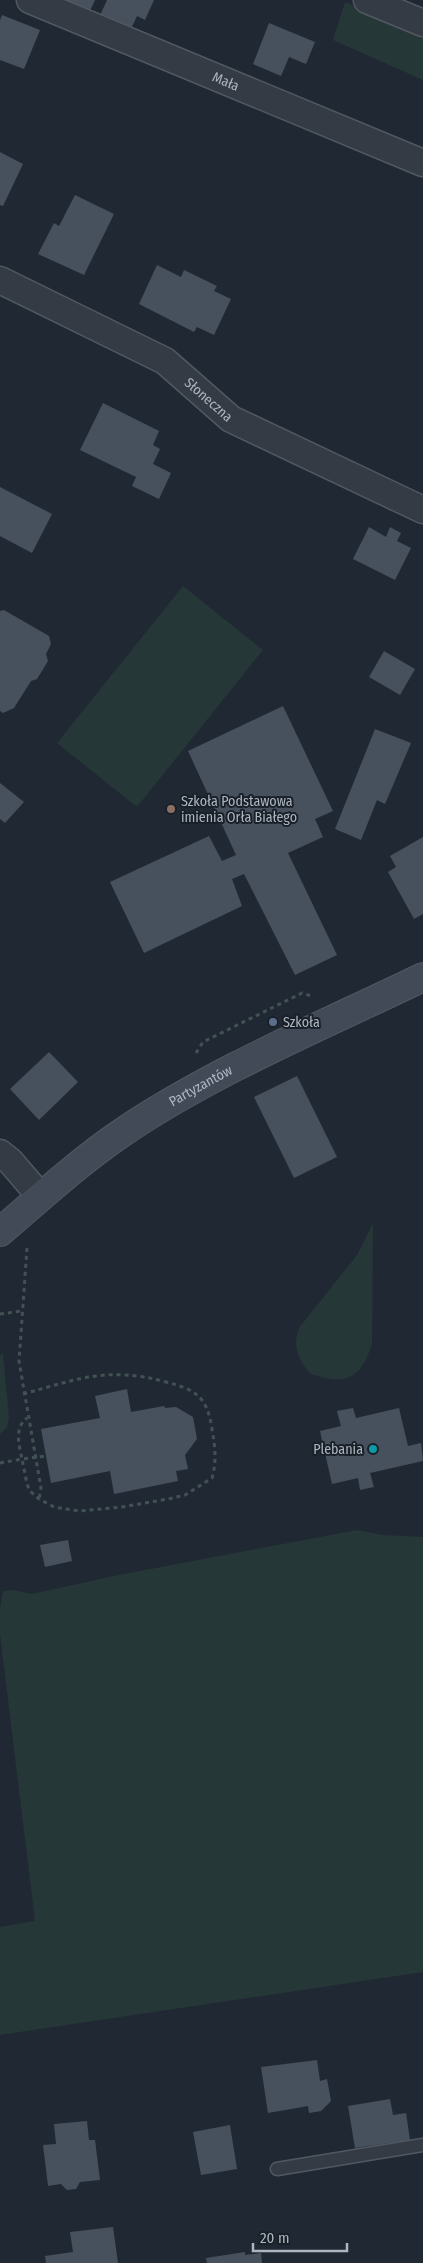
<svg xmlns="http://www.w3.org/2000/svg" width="423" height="2263" font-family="'Fira Sans Condensed',sans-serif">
  <rect width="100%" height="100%" fill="#202933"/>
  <g fill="#253736">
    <polygon points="345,2 423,35 423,80 333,40"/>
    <polygon points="183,586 263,650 137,807 57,743"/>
    <path d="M373 1223 372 1344C361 1379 346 1386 311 1374 298 1360 292 1347 299 1328L357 1255Z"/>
    <polygon points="3,1354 9,1417 7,1427 0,1434 0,1355"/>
    <polygon points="357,1530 383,1535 423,1537 423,1972 0,2035 0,1927 35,1921 0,1634 0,1609 3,1591 14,1590 31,1594 119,1575"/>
  </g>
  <g fill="#47505d">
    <polygon points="62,0 95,0 88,15"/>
    <polygon points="107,0 154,0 145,20 137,16 129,33 98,20"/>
    <polygon points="2,15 40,30 24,69 0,60 0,20"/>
    <polygon points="269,23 315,42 306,64 289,57 281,76 253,64"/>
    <polygon points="0,152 23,164 3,206 0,205"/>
    <polygon points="75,195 114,214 84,275 38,254 54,223 59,226"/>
    <polygon points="157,265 181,277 184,270 217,286 214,291 231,299 214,335 197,327 194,332 139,304"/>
    <polygon points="103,403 159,431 153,445 160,449 153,464 171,473 159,499 132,486 136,477 80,450"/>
    <polygon points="0,487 52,514 32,553 0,536"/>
    <polygon points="369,527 386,537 390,527 401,533 397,541 411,548 395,580 353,559"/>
    <polygon points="4,610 49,636 51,644 46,654 48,661 37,679 31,681 14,708 3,713 0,711 0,611"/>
    <polygon points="384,651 415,669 400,695 369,677"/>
    <polygon points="283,706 333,811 315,819 323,837 288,853 337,955 295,975 244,874 232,879 242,906 144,953 110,882 209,836 222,861 236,855 188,751"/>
    <polygon points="375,729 411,743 385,804 377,800 361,840 335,829"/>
    <polygon points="0,783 24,802 5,823 0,819"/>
    <polygon points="423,837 423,914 414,919 388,872 396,867 390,856"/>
    <polygon points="49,1052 78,1082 39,1120 10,1089"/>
    <polygon points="297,1076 337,1157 294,1178 254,1097"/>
    <polygon points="127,1389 131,1412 164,1406 165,1408 176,1407 193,1417 197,1439 185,1455 188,1469 176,1471 178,1481 114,1494 110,1471 51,1483 41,1429 100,1418 95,1396"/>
    <polygon points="353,1408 356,1418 399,1408 408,1446 421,1443 423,1461 370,1473 374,1487 360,1490 358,1478 332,1484 320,1431 341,1426 337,1411"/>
    <polygon points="68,1540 72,1561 45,1567 40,1545"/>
    <polygon points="317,2060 320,2081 327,2079 331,2101 321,2111 309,2113 308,2106 268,2113 261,2067"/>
    <polygon points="390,2099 393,2115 406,2113 410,2140 355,2148 348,2106"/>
    <polygon points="87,2121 89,2140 95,2140 100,2180 80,2182 76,2189 67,2190 61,2184 48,2186 43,2145 56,2144 54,2124"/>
    <polygon points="230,2125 237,2169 201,2175 193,2132"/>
    <polygon points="113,2227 118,2263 46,2263 45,2256 73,2252 70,2232"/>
    <polygon points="245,2252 245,2255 261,2253 262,2263 207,2263 206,2258"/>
  </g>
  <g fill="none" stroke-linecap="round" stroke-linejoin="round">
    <g stroke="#515862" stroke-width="15">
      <polyline id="lane" points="277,2169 423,2145"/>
    </g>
    <g stroke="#515862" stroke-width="29">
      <g id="street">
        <path id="s1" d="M30 0 423 163"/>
        <polyline points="367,0 423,23"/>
        <path id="s2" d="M0 280 165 361 231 419 423 510"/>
        <polyline points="0,1153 10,1161 41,1197"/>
      </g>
    </g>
    <g stroke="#515862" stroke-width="30">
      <g id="secondary">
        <path id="s3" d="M0 1232C40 1198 80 1161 123 1132 215 1070 324 1025 423 977"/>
      </g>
    </g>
    <g stroke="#425254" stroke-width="3" stroke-dasharray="4 4" stroke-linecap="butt">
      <polyline points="196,1053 203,1042 302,993 311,996"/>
      <polyline points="27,1248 19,1361 41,1488 39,1499"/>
      <polyline points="0,1314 22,1311"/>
      <path d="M23 1394C78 1379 108 1366 166 1382 196 1390 207 1396 212 1429 215 1447 217 1460 212 1478L185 1495 168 1499 122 1507 79 1511 54 1507 39 1499 30 1491 27 1484 22 1459 46 1456"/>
      <path d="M0 1463 22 1459C19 1445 14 1428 27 1418"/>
    </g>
    <use href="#lane" stroke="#343b44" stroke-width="12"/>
    <use href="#street" stroke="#343b44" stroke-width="26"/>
    <use href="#secondary" stroke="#424a57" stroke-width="28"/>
  </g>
  <circle fill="#8d6e63" stroke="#192028" stroke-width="2" cx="171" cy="809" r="5"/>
  <circle fill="#5c6f8a" stroke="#192028" stroke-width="2" cx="273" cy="1022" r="5"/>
  <circle fill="#0f9aa8" stroke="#192028" stroke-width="2" cx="373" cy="1449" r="5"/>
  <g text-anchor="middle" stroke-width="4" stroke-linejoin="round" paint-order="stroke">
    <g font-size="14" fill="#adb5c1" stroke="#192028">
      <text dy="5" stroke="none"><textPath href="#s1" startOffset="212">Mała</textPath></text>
      <text dy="5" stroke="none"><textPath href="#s2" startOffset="242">Słoneczna</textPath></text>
      <text dy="5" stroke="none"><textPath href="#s3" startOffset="249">Partyzantów</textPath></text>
    </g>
    <g font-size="14" fill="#adb5c1" stroke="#192028" text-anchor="start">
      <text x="181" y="806">Szkoła Podstawowa<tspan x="181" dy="16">imienia Orła Białego</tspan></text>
      <text x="283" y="1027">Szkoła</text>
      <text x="363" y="1454" text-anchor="end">Plebania</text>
    </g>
  </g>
  <path d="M253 2243v8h94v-8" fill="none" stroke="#adb5c1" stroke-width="2.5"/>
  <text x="260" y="2243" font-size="15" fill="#adb5c1" stroke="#192028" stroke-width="4" paint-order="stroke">20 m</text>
</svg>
